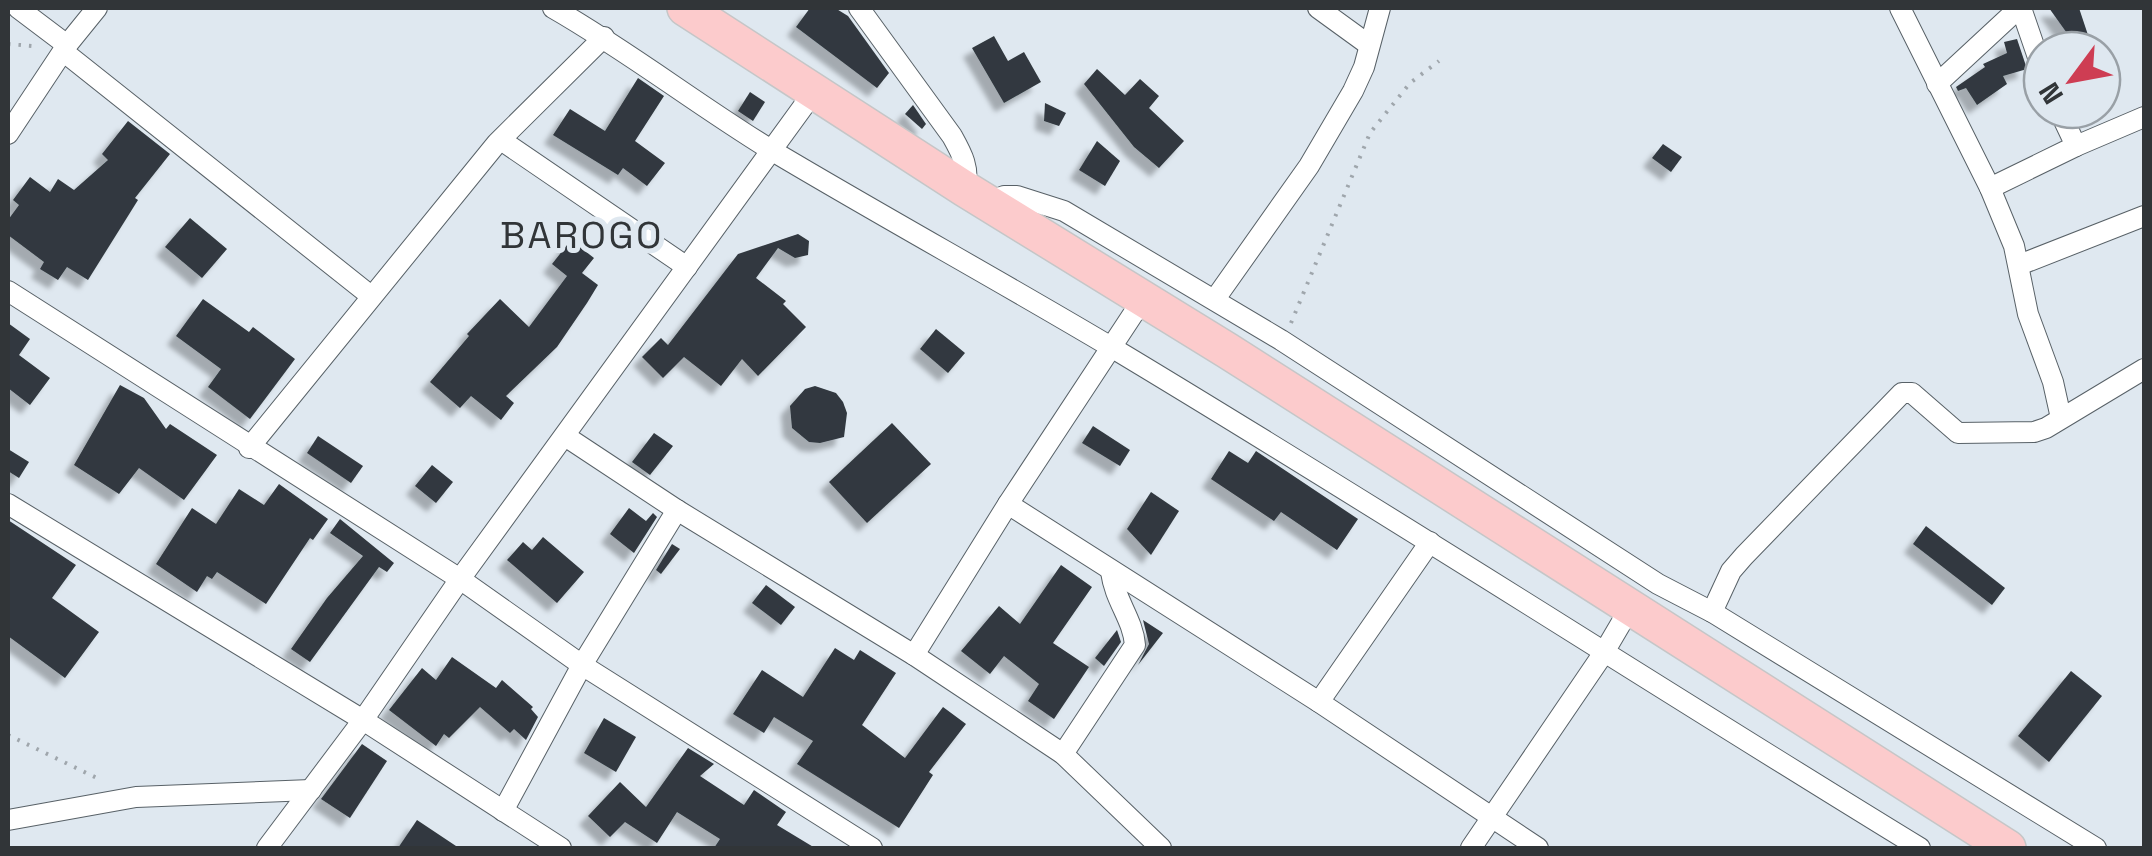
<svg xmlns="http://www.w3.org/2000/svg" width="2152" height="856" font-family="'Space Grotesk',sans-serif">
  <defs>
    <filter id="shadow"><feDropShadow dx="-9" dy="9" stdDeviation="2.5" flood-color="#0004"/></filter>
  </defs>
  <rect width="100%" height="100%" fill="#dfe8f0"/>
  <g fill="#31393f" filter="url(#shadow)">
    <polygon points="810,8 835,8 848,16 889,73 877,88 796,27"/>
    <polygon points="2049,8 2079,8 2093,50 2079,50"/>
    <polygon points="994,36 1008,61 1024,52 1041,82 1004,103 972,48"/>
    <polygon points="2017,39 2027,69 2003,76 2007,84 1977,105 1966,88 1958,91 1956,87 1985,67 1983,64 2007,53 2004,42"/>
    <polygon points="1097,69 1125,95 1140,79 1159,96 1149,108 1184,141 1159,168 1134,147 1084,84"/>
    <polygon points="638,78 664,96 635,141 665,163 647,186 623,168 618,175 553,135 570,109 605,131"/>
    <polygon points="750,92 765,102 753,121 738,111"/>
    <polygon points="1045,103 1066,113 1059,126 1044,121"/>
    <polygon points="913,105 926,124 922,129 905,114"/>
    <polygon points="128,121 170,154 135,198 138,200 88,280 67,267 58,280 40,269 44,262 8,235 8,220 19,205 13,200 30,177 50,192 58,179 74,190 108,160 102,154"/>
    <polygon points="1097,141 1120,161 1105,186 1079,170"/>
    <polygon points="1663,144 1682,157 1671,172 1652,158"/>
    <polygon points="190,218 227,249 202,278 165,247"/>
    <polygon points="798,234 809,241 808,255 795,258 778,248 756,278 786,301 783,304 806,327 758,376 742,359 721,386 684,357 663,378 642,357 661,338 668,345 738,254"/>
    <polygon points="571,240 594,258 582,273 598,285 587,303 557,347 506,396 514,403 501,420 471,396 460,408 430,382 469,336 467,334 500,299 529,327 567,276 552,264"/>
    <polygon points="203,299 249,332 253,327 295,359 250,419 208,387 221,369 176,336"/>
    <polygon points="8,323 30,339 19,355 50,378 30,405 8,388"/>
    <polygon points="936,329 965,353 948,373 920,349"/>
    <polygon points="120,385 144,398 166,429 170,424 217,455 184,500 139,468 119,494 74,465"/>
    <polygon points="815,386 836,393 843,402 847,413 844,437 820,443 809,442 792,428 790,406 805,389"/>
    <polygon points="892,423 931,464 867,523 829,482"/>
    <polygon points="1093,426 1130,450 1120,466 1082,443"/>
    <polygon points="654,433 673,446 650,475 632,462"/>
    <polygon points="318,436 363,466 351,483 307,453"/>
    <polygon points="8,449 29,462 19,478 8,471"/>
    <polygon points="1229,451 1248,463 1256,451 1358,519 1337,550 1281,512 1274,521 1211,479"/>
    <polygon points="432,465 453,482 436,503 415,486"/>
    <polygon points="279,484 328,519 313,540 310,538 266,604 217,572 212,579 207,576 197,592 156,564 192,508 216,524 239,489 264,505"/>
    <polygon points="1151,492 1179,511 1151,555 1127,529"/>
    <polygon points="629,508 646,521 653,513 657,517 634,553 610,534"/>
    <polygon points="340,519 394,563 387,572 379,567 310,662 291,649 327,598 363,556 330,533"/>
    <polygon points="8,520 76,565 52,598 99,632 65,678 8,636"/>
    <polygon points="1926,526 2005,588 1992,605 1913,544"/>
    <polygon points="543,537 584,572 557,603 507,560 523,542 532,550"/>
    <polygon points="672,544 680,549 661,574 656,570"/>
    <polygon points="1061,565 1092,587 1053,643 1089,667 1054,719 1028,701 1039,684 1004,656 990,674 961,651 999,606 1020,624"/>
    <polygon points="766,585 795,607 781,625 752,603"/>
    <polygon points="1143,620 1163,633 1138,665 1149,644"/>
    <polygon points="1117,630 1121,642 1104,666 1095,658"/>
    <polygon points="835,648 854,660 860,650 896,673 862,725 905,758 943,707 966,724 929,772 933,775 899,828 797,764 813,741 774,717 764,733 733,714 762,670 803,697"/>
    <polygon points="452,657 496,688 502,680 533,707 531,709 538,717 526,740 514,729 510,733 480,707 449,738 444,734 436,746 389,710 422,668 436,680"/>
    <polygon points="2071,671 2102,696 2049,762 2018,736"/>
    <polygon points="604,718 636,737 616,772 584,753"/>
    <polygon points="362,744 387,761 350,818 321,799"/>
    <polygon points="688,748 714,764 700,776 744,805 754,790 786,812 777,825 815,848 714,848 720,839 677,812 657,843 625,822 610,837 588,816 620,782 646,807"/>
    <polygon points="417,820 459,848 398,848"/>
  </g>
  <g fill="none" stroke-linecap="round" stroke-linejoin="round">
    <g stroke="#586167" stroke-width="22">
      <g id="minor">
        <polyline points="18,8 67,45"/>
        <path d="M553 8C630 52 700 107 776 153 887 219 1000 281 1111 347 1383 510 1650 683 1920 848"/>
        <path d="M859 8 952 136C962 154 970 168 965 189"/>
        <polyline points="1318,8 1369,45"/>
        <polyline points="1900,8 1990,188 2014,246 2028,314 2053,382 2061,418"/>
        <polyline points="2021,8 2042,69"/>
        <polyline points="64,52 371,296"/>
        <polyline points="1937,84 2019,8"/>
        <polyline points="8,134 67,45 97,8"/>
        <polyline points="501,140 687,267"/>
        <polyline points="2076,146 2144,117"/>
        <polyline points="1990,188 2076,146 2059,110"/>
        <polyline points="990,202 1004,196 1017,196 1064,211 1281,340 1658,584 1712,612 2096,848"/>
        <polyline points="2019,265 2144,216"/>
        <polyline points="8,291 460,579 582,665 872,848"/>
        <polyline points="1215,299 1309,166 1353,91 1364,67 1380,8"/>
        <polyline points="565,436 677,510 914,655 1063,754 1161,848"/>
        <polyline points="249,448 497,143 604,37"/>
        <polyline points="8,504 363,720 561,848"/>
        <polyline points="1008,504 1319,702 1538,848"/>
        <polyline points="1712,612 1731,571 1744,556 1902,393 1912,393 1958,433 2034,432 2046,428 2144,369"/>
        <polyline points="914,655 1008,504 1143,299"/>
        <polyline points="1319,702 1430,542"/>
        <path d="M1063 754 1135 645C1133 619 1115 601 1111 572"/>
        <polyline points="503,811 582,665 677,510"/>
        <polyline points="8,820 136,797 311,790"/>
        <polyline points="267,848 363,720 460,579 816,89"/>
        <polyline points="1471,848 1603,654 1630,608"/>
      </g>
    </g>
    <g stroke="#c5c6c7" stroke-width="38">
      <polyline id="trunk" points="685,8 965,189 1228,351 2008,848"/>
    </g>
    <g stroke="#9fa6ac" stroke-width="4" stroke-dasharray="2.5 8" stroke-linecap="butt">
      <polyline points="8,44 32,46"/>
      <polyline points="1291,323 1370,133 1410,83 1439,61"/>
      <polyline points="8,735 101,780"/>
    </g>
    <use href="#minor" stroke="#fff" stroke-width="20"/>
    <use href="#trunk" stroke="#fccbcc" stroke-width="35"/>
  </g>
  <g text-anchor="middle" stroke-width="10" stroke-linejoin="round" paint-order="stroke">
    <g font-size="38" letter-spacing="2.5" fill="#313538" stroke="#dfe8f0">
      <text x="582" y="248">BAROGO</text>
    </g>
  </g>
  <rect width="2152" height="856" fill="none" stroke="#313538" stroke-width="20"/>
  <g transform="translate(2072 80) rotate(238)"><circle r="48" fill="#dfe8f0" stroke="#99a0a6" stroke-width="2.5"/>
  <path d="M0-8L18 38L0 25L-18 38Z" fill="#ce3d53"/>
  <text y="-15" font-size="28" font-weight="bold" text-anchor="middle" fill="#313538">N</text>
  </g>
</svg>
